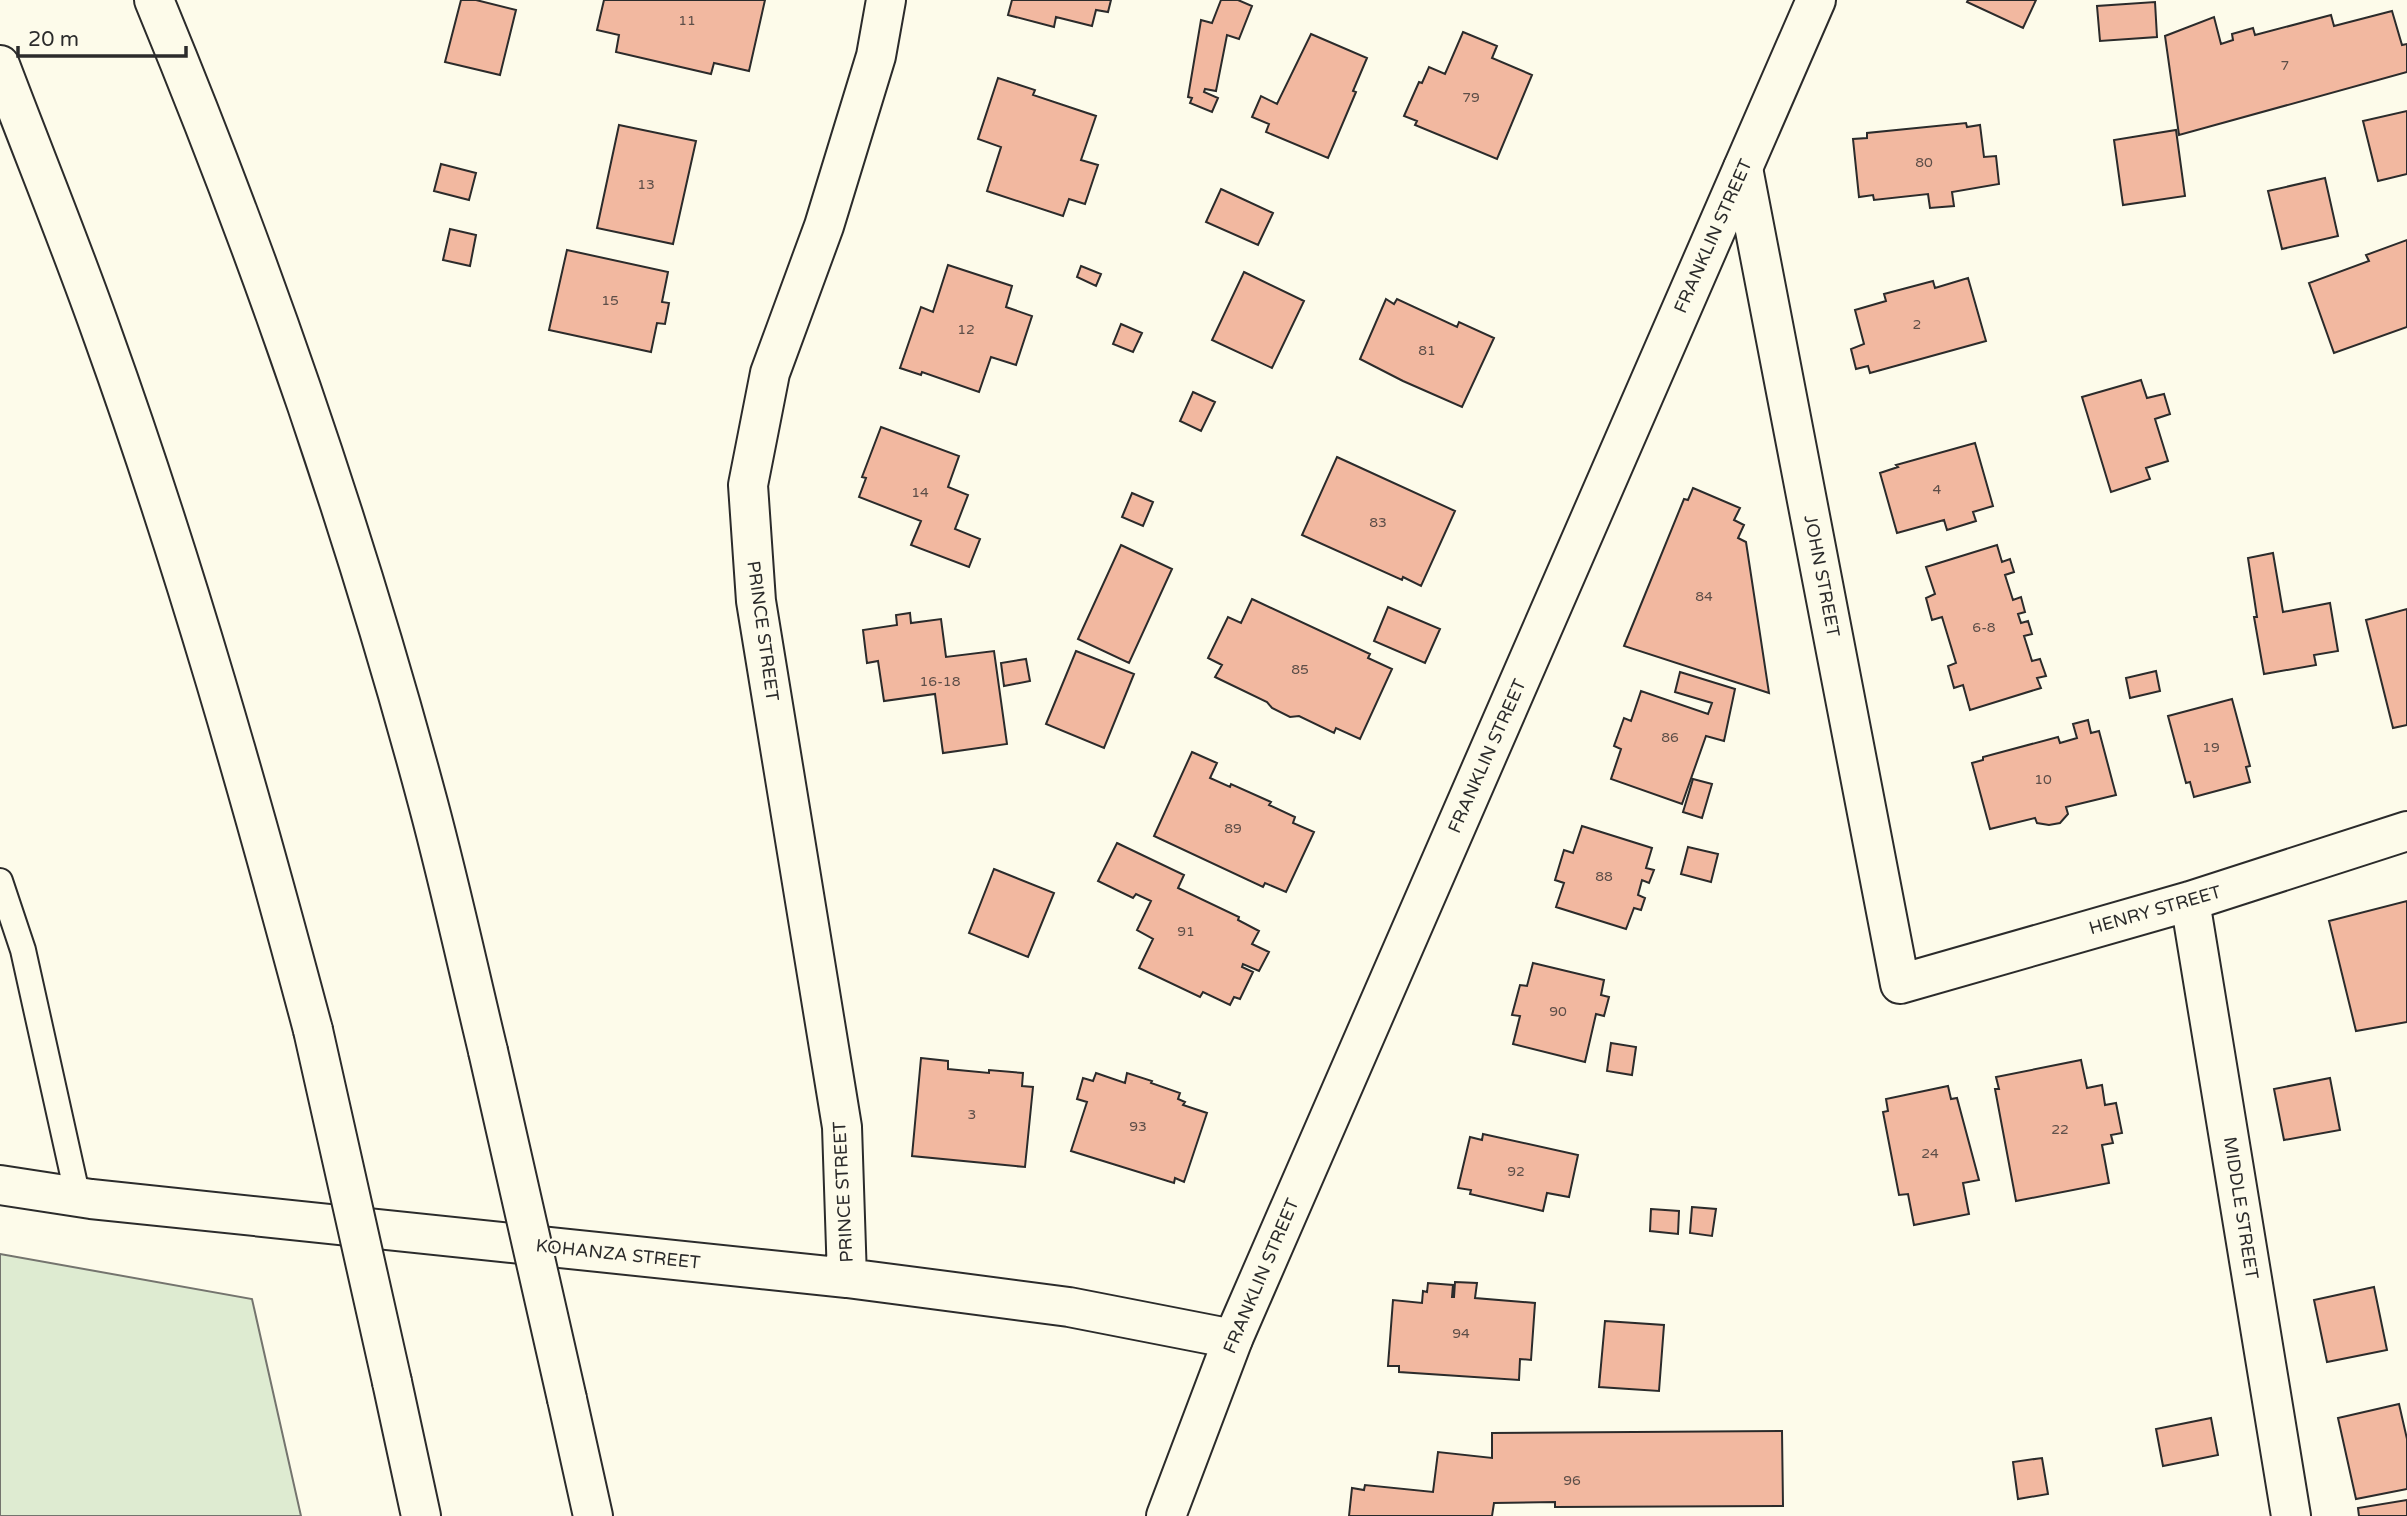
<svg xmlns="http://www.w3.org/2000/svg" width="2407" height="1516" font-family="'Varela Round',sans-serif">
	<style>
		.green { fill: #deebd1; stroke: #74746e; stroke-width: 2 }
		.building { fill: #f2b8a0; stroke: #2b2b2b; stroke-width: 2 }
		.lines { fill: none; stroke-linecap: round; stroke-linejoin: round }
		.lane-casing { stroke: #2b2b2b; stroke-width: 28 }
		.street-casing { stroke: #2b2b2b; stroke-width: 42 }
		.secondary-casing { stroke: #2b2b2b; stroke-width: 42 }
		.highway-casing { stroke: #2b2b2b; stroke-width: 42 }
		.lane { stroke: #fdfbea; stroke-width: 24 }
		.street { stroke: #fdfbea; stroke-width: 38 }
		.secondary { stroke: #fdfbea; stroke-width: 38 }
		.highway { stroke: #fdfbea; stroke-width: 38 }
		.highway-bridge-casing { stroke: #2b2b2b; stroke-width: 42; stroke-linecap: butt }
		.highway-bridge { stroke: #fdfbea; stroke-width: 38 }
		.labels { text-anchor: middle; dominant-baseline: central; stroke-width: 5; stroke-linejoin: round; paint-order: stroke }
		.number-label { font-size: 14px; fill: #5d4e48 }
		.street-label { font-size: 18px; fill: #2b2b2b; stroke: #fdfbea }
	</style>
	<rect width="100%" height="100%" fill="#fdfbea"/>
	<!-- green -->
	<path class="green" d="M 0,1254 L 252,1299 L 301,1516 L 0,1516 Z"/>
	<!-- building -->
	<path class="building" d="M 461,0 L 476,0 L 516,10 L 500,75 L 445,62 Z
		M 604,0 L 765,0 L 749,71 L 714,63 L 711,74 L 616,52 L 619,35 L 597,30 Z
		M 1012,0 L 1111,0 L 1108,12 L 1096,10 L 1092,26 L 1056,17 L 1054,27 L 1008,15 Z
		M 1221,0 L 1238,0 L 1252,6 L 1239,39 L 1227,35 L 1216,91 L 1205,89 L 1204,92 L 1218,98 L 1212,112 L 1190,103 L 1192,98 L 1188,97 L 1201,20 L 1212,23 Z
		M 1968,0 L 2036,0 L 2023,28 L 1967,2 Z
		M 2155,2 L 2157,37 L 2100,41 L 2097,6 Z
		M 2392,11 L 2402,45 L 2407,44 L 2407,72 L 2179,135 L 2165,36 L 2214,17 L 2221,44 L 2233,40 L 2232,34 L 2253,28 L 2255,35 L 2331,15 L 2334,26 Z
		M 1463,32 L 1497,46 L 1492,58 L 1532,75 L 1497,159 L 1415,125 L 1417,121 L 1404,116 L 1419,82 L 1422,83 L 1429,67 L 1445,74 Z
		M 1311,34 L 1367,58 L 1353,91 L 1356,92 L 1328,158 L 1266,132 L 1269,124 L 1252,117 L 1261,96 L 1277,104 Z
		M 998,78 L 1035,90 L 1033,95 L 1096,116 L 1081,160 L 1098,165 L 1085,204 L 1069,199 L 1063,216 L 987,191 L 1001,147 L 978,139 Z
		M 2407,111 L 2407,174 L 2378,181 L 2363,121 Z
		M 1966,123 L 1967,127 L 1980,125 L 1984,157 L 1996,156 L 1999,184 L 1952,192 L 1954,206 L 1930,208 L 1928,194 L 1874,200 L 1873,195 L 1859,197 L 1853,139 L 1867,138 L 1867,133 Z
		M 619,125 L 696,141 L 673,244 L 597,228 Z
		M 2176,130 L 2185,196 L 2123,205 L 2114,140 Z
		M 441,164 L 476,173 L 469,200 L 434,191 Z
		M 2325,178 L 2338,236 L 2282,249 L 2268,191 Z
		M 1221,189 L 1273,213 L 1258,245 L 1206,222 Z
		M 450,229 L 476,235 L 470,266 L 443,260 Z
		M 2407,240 L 2407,327 L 2334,353 L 2309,283 L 2369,261 L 2366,255 Z
		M 567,250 L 668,272 L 662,302 L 669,303 L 665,324 L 657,323 L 651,352 L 549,330 Z
		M 948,265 L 1012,286 L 1006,307 L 1032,316 L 1016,365 L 991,357 L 979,392 L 922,372 L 921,375 L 900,368 L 921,307 L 933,312 Z
		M 1081,266 L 1101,274 L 1096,286 L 1077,277 Z
		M 1244,272 L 1304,301 L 1272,368 L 1212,340 Z
		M 1968,278 L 1986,341 L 1870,373 L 1868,366 L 1856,369 L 1851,349 L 1864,344 L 1855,310 L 1886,301 L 1884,294 L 1933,281 L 1935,288 Z
		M 1386,299 L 1394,304 L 1397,299 L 1457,327 L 1459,322 L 1494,338 L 1462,407 L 1403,381 L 1360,359 Z
		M 1121,324 L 1142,333 L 1133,352 L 1113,344 Z
		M 2141,380 L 2147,398 L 2164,394 L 2170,414 L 2155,419 L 2168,461 L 2146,468 L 2150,479 L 2111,492 L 2082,397 Z
		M 1193,392 L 1215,402 L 1201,431 L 1180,421 Z
		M 881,427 L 959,456 L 948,487 L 968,495 L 955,529 L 980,539 L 969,567 L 911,545 L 921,521 L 859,497 L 866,478 L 862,477 Z
		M 1975,443 L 1993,506 L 1973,512 L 1976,521 L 1947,530 L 1944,520 L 1897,533 L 1880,473 L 1898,467 L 1896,465 Z
		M 1337,457 L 1455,511 L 1421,586 L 1403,577 L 1402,580 L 1302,535 Z
		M 1693,488 L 1740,508 L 1734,520 L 1744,525 L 1738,538 L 1746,542 L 1769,693 L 1624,646 L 1684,499 L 1688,500 Z
		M 1132,493 L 1153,502 L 1143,526 L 1122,517 Z
		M 1121,545 L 1172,569 L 1129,663 L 1078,639 Z
		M 1997,545 L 2002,562 L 2010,559 L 2014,572 L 2005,575 L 2013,600 L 2021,597 L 2025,612 L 2018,614 L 2021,623 L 2028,621 L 2032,634 L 2024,636 L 2032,661 L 2040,659 L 2046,676 L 2037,678 L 2041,688 L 1970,710 L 1963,685 L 1954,688 L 1948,666 L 1956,663 L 1942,617 L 1932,620 L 1926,598 L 1935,594 L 1926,567 Z
		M 2273,553 L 2283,612 L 2330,603 L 2338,651 L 2314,655 L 2316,665 L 2264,674 L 2254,617 L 2257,617 L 2248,558 Z
		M 1252,599 L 1370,654 L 1368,658 L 1392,669 L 1360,739 L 1336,728 L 1334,733 L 1299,716 L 1290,717 L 1272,708 L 1267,702 L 1215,677 L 1222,665 L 1208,658 L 1228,617 L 1241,623 Z
		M 1388,607 L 1440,629 L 1425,663 L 1374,641 Z
		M 2407,609 L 2407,725 L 2393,728 L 2366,620 Z
		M 910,613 L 911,623 L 941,619 L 946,657 L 994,651 L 1007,744 L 943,753 L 935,694 L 884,701 L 878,661 L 867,663 L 863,630 L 897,625 L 896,615 Z
		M 1076,651 L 1134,674 L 1104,748 L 1046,724 Z
		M 1026,659 L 1030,681 L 1004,686 L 1001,663 Z
		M 2156,671 L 2160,691 L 2130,698 L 2126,678 Z
		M 1680,672 L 1735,689 L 1724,741 L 1706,736 L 1682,804 L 1611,779 L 1621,749 L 1614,746 L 1624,718 L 1631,721 L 1641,691 L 1708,714 L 1712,703 L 1675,692 Z
		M 2232,699 L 2250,766 L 2246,767 L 2250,782 L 2194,797 L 2190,782 L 2186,783 L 2168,716 Z
		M 2088,720 L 2091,733 L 2099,731 L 2116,795 L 2066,807 L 2068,814 L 2060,823 L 2049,825 L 2037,823 L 2035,818 L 1990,829 L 1972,763 L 1983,760 L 1983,757 L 2058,737 L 2060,743 L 2077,738 L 2073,724 Z
		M 1192,752 L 1217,763 L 1210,778 L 1230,787 L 1231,784 L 1271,802 L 1269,805 L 1295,817 L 1293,823 L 1314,832 L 1286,892 L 1265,883 L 1263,887 L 1154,836 Z
		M 1693,779 L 1712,784 L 1702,818 L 1683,812 Z
		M 1582,826 L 1652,848 L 1646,868 L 1654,870 L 1649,883 L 1642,880 L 1638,895 L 1645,898 L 1641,910 L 1634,908 L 1626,929 L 1556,907 L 1564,883 L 1555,880 L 1564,850 L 1573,853 Z
		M 1117,843 L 1184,875 L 1178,888 L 1239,917 L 1238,920 L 1259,931 L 1252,944 L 1269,952 L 1259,971 L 1243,964 L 1242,967 L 1253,972 L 1240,999 L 1234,997 L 1230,1005 L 1203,992 L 1200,997 L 1139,968 L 1153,939 L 1137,930 L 1151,901 L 1136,894 L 1133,898 L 1098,881 Z
		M 1688,847 L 1718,854 L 1711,882 L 1681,874 Z
		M 994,869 L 1054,893 L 1028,957 L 969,933 Z
		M 2407,901 L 2407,1022 L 2356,1031 L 2329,921 Z
		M 1533,963 L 1604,980 L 1601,995 L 1609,997 L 1604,1016 L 1596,1014 L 1585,1062 L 1513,1044 L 1520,1016 L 1512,1015 L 1520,985 L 1527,986 Z
		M 1611,1043 L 1636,1047 L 1632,1075 L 1607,1071 Z
		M 921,1058 L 948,1061 L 948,1069 L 989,1073 L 989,1070 L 1023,1073 L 1022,1086 L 1033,1087 L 1025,1167 L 912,1156 Z
		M 2081,1060 L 2087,1088 L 2102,1085 L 2105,1105 L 2116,1103 L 2122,1133 L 2111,1135 L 2113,1143 L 2102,1145 L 2109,1183 L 2016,1201 L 1995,1089 L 1999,1089 L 1996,1077 Z
		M 1096,1073 L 1125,1083 L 1127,1073 L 1152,1081 L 1151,1083 L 1180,1093 L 1178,1099 L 1185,1102 L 1183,1105 L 1207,1113 L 1184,1182 L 1175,1178 L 1174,1183 L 1071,1151 L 1087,1102 L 1077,1099 L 1083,1078 L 1093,1081 Z
		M 2330,1078 L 2340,1130 L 2284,1140 L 2274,1089 Z
		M 1948,1086 L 1951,1099 L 1957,1098 L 1979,1180 L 1963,1183 L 1969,1214 L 1914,1225 L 1908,1194 L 1899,1195 L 1883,1112 L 1888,1111 L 1886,1099 Z
		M 1483,1134 L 1578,1155 L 1569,1197 L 1547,1193 L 1543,1211 L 1470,1194 L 1471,1190 L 1458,1188 L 1470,1137 L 1482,1140 Z
		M 1692,1207 L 1716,1209 L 1712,1236 L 1690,1233 Z
		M 1651,1209 L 1679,1211 L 1678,1234 L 1650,1231 Z
		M 1455,1282 L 1477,1283 L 1475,1298 L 1535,1303 L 1531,1360 L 1520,1359 L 1519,1380 L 1399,1372 L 1399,1366 L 1388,1366 L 1393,1300 L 1422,1303 L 1423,1291 L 1427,1292 L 1428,1283 L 1453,1285 L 1452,1297 L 1454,1297 Z
		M 2374,1287 L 2387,1350 L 2327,1362 L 2314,1300 Z
		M 1605,1321 L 1664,1325 L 1659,1391 L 1599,1387 Z
		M 2399,1404 L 2407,1439 L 2407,1489 L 2356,1499 L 2338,1418 Z
		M 2211,1418 L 2218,1455 L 2163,1466 L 2156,1429 Z
		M 1782,1431 L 1783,1506 L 1555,1507 L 1555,1502 L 1494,1503 L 1492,1516 L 1349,1516 L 1352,1488 L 1364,1490 L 1365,1485 L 1433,1492 L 1438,1452 L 1492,1458 L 1492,1433 Z
		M 2042,1458 L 2048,1494 L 2018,1499 L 2013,1462 Z
		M 2407,1500 L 2407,1516 L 2359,1516 L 2358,1508 Z"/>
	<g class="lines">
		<!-- lane casing -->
		<g class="lane-casing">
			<path id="lane" d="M 0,881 L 23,950 L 78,1198"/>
		</g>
		<!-- street casing -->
		<g class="street-casing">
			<path id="street" d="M 1743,168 L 1900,984 L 2190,901 L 2407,831
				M 2190,901 L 2291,1516
				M 0,1185 L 91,1199 L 847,1278 L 1069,1307 L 1233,1339
				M 847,1278 L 842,1127 L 756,601 L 748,485 L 770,373 L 824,226 L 876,56 L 886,0"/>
		</g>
		<!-- secondary casing -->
		<g class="secondary-casing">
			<path id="secondary" d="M 1166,1516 L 1233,1339 L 1816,0"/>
		</g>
		<!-- highway casing -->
		<g class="highway-casing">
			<path id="highway" d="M 154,0 C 262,261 355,530 428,803 C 450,885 468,968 488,1051
				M 0,65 C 34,155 71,245 103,336 C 185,564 251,797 313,1030
				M 392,1382 L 421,1516
				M 567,1399 L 593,1516"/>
		</g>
		<!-- lane -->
		<use href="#lane" class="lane"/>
		<!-- street -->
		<use href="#street" class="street"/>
		<!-- secondary -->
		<use href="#secondary" class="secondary"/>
		<!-- highway -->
		<use href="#highway" class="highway"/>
		<!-- highway-bridge casing -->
		<g class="highway-bridge-casing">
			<path id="highway-bridge" d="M 313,1030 L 392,1382
				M 488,1051 L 567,1399"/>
		</g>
		<!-- highway-bridge -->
		<use href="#highway-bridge" class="highway-bridge"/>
	</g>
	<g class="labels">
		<!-- number labels -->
		<g class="number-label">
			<text x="687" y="20">11</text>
			<text x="2285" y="65">7</text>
			<text x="1471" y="97">79</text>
			<text x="1924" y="162">80</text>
			<text x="646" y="184">13</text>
			<text x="610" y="300">15</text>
			<text x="1917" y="324">2</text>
			<text x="966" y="329">12</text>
			<text x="1427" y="350">81</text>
			<text x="1937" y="489">4</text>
			<text x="920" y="492">14</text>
			<text x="1378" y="522">83</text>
			<text x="1704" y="596">84</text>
			<text x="1984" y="627">6-8</text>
			<text x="1300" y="669">85</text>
			<text x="940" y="681">16-18</text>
			<text x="1670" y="737">86</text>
			<text x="2211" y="747">19</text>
			<text x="2043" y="779">10</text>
			<text x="1233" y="828">89</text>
			<text x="1604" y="876">88</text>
			<text x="1186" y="931">91</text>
			<text x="1558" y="1011">90</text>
			<text x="972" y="1114">3</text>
			<text x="1138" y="1126">93</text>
			<text x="2060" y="1129">22</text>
			<text x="1930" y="1153">24</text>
			<text x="1516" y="1171">92</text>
			<text x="1461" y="1333">94</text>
			<text x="1572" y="1480">96</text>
		</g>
		<!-- street labels -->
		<g class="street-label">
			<text transform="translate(1713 236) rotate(-66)">FRANKLIN STREET</text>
			<text transform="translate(1822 576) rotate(79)">JOHN STREET</text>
			<text transform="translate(763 631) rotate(82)">PRINCE STREET</text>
			<text transform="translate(1487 756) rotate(-66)">FRANKLIN STREET</text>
			<text transform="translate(2155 910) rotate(-16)">HENRY STREET</text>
			<text transform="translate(843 1192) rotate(-93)">PRINCE STREET</text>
			<text transform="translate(2241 1208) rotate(81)">MIDDLE STREET</text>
			<text transform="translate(618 1254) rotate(6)">KOHANZA STREET</text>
			<text transform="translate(1261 1276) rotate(-67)">FRANKLIN STREET</text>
		</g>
	</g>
	<!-- scale -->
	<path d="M18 46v10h168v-10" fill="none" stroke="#2b2b2b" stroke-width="3.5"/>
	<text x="28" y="46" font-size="21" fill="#2b2b2b" stroke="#fdfbea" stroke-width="5" paint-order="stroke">20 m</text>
</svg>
